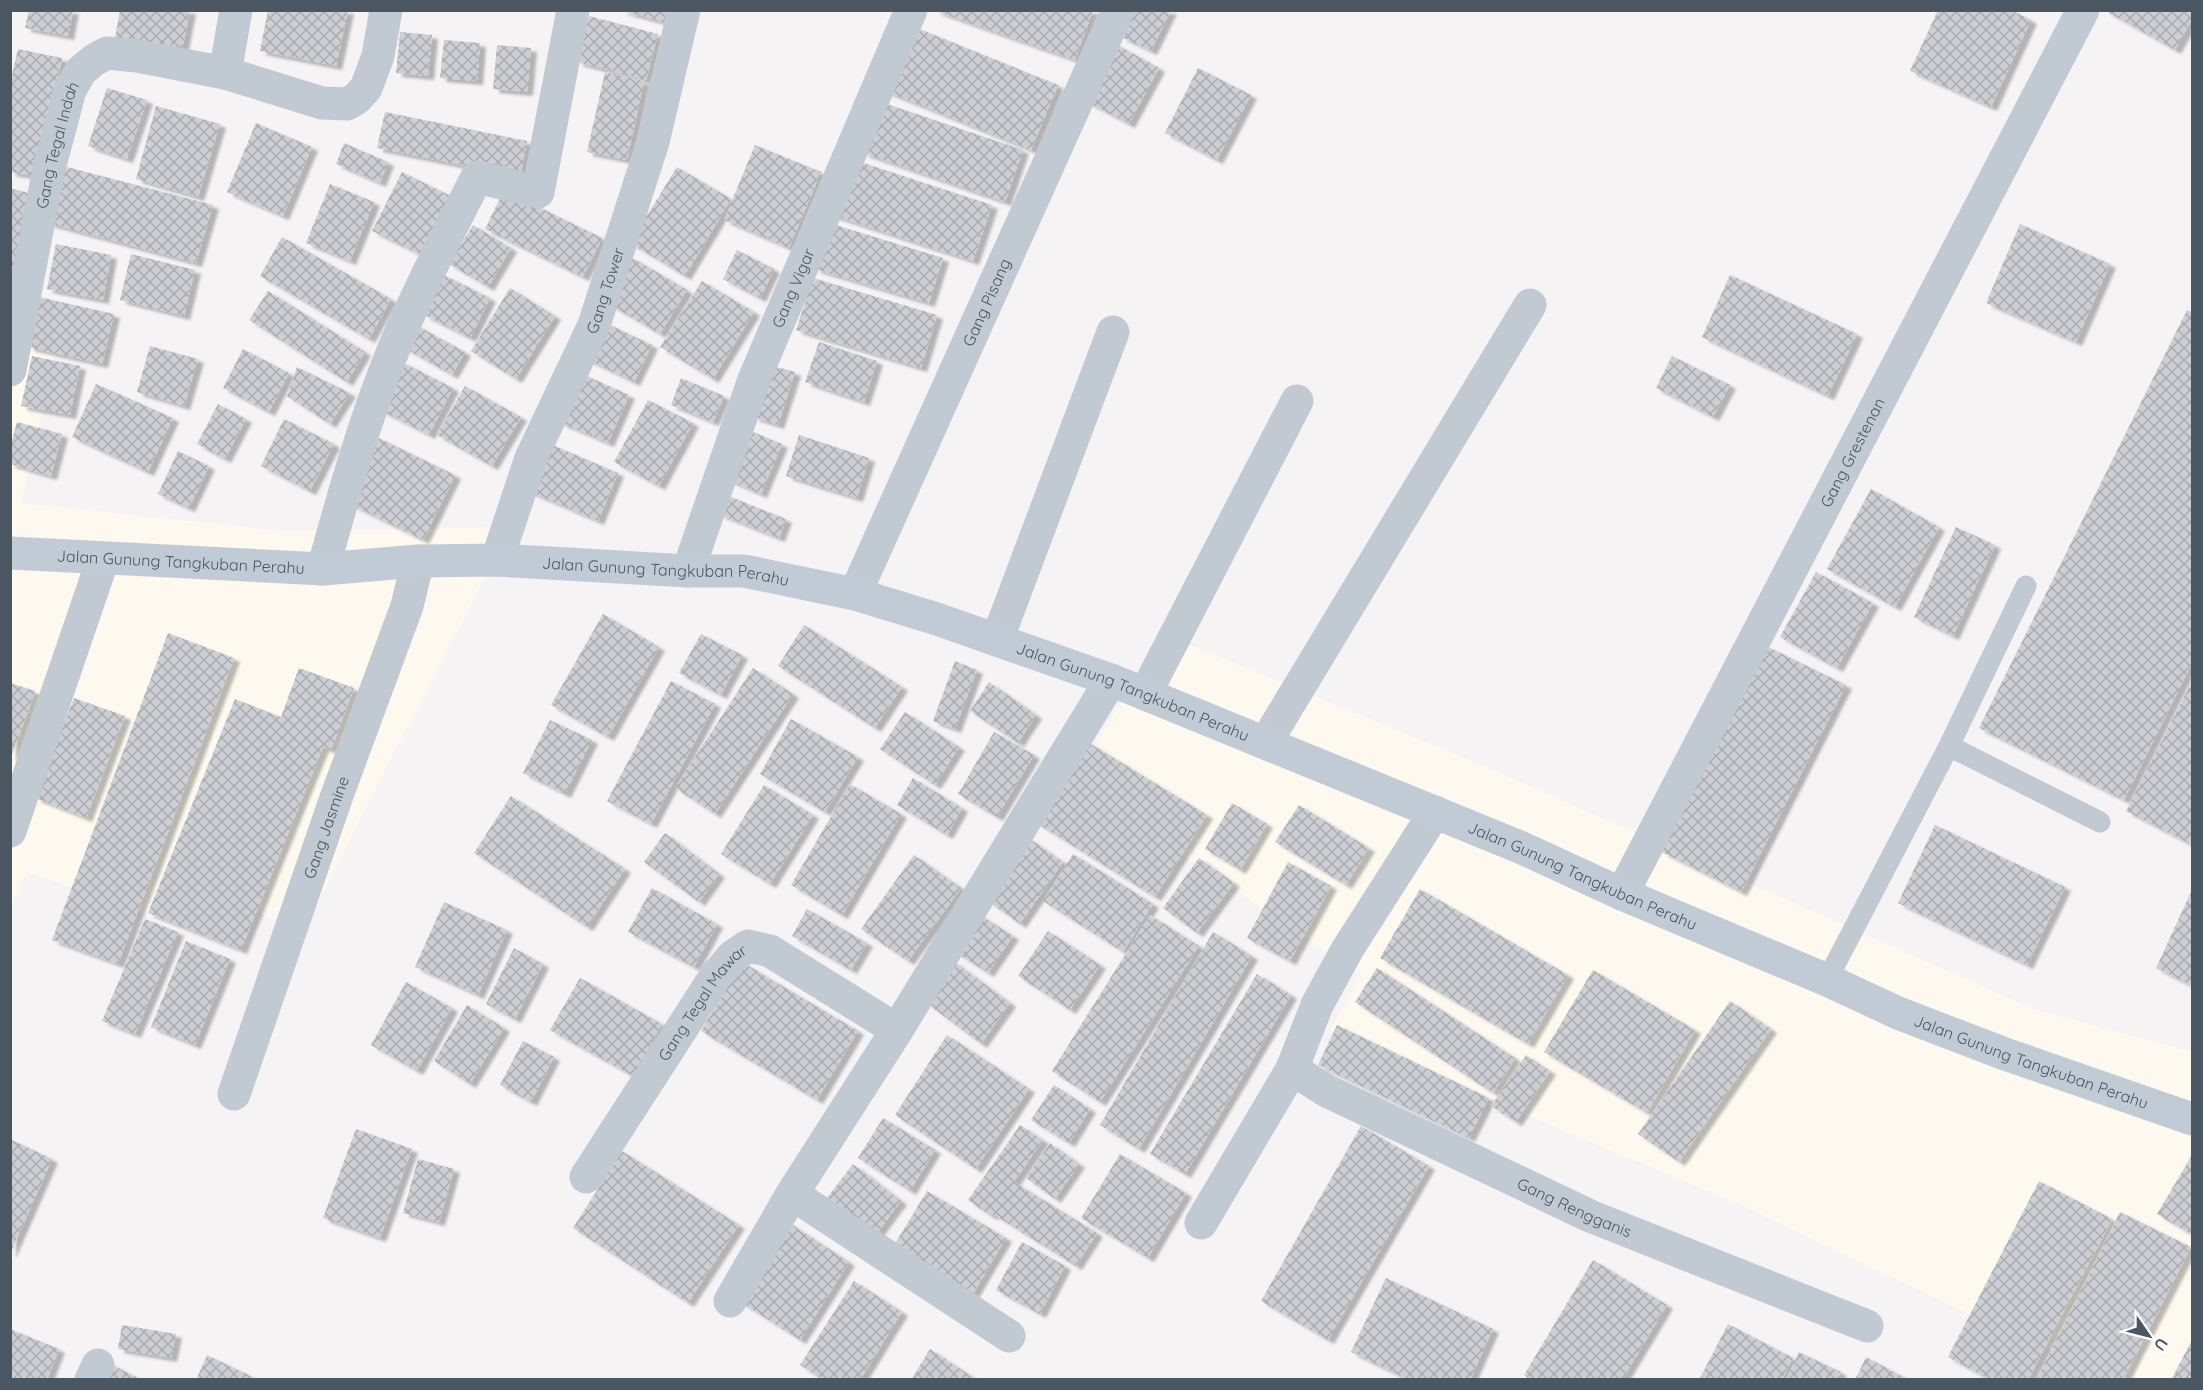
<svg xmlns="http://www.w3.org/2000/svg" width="2203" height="1390" font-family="Quicksand,sans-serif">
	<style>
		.commercial { fill: #fdf9ef }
		.building { fill: url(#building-cross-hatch); filter: url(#shadow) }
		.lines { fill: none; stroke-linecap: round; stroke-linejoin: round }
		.lane { stroke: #c1cad2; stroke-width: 21 }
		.street { stroke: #c1cad2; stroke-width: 33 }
		.secondary { stroke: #c1cbd6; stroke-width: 33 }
		.labels { text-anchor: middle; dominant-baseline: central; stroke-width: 6; stroke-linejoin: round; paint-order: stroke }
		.street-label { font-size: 16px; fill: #4a5661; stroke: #fff }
	</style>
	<defs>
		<pattern id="building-cross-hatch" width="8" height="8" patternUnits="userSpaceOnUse" patternTransform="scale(1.5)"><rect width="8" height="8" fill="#cdcfd5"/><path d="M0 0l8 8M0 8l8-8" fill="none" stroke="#a8abb0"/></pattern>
		<filter id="shadow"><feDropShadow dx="6" dy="4" stdDeviation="1.5" flood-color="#0004"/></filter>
	</defs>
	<rect width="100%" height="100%" fill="#f5f3f3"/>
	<!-- commercial -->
	<path class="commercial" d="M 11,305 L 63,318 L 21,503 L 283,531 L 511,527 L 303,931 L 206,891 L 188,928 L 27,872 L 11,907 Z
		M 1164,634 L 1482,765 L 2034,1009 L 2192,1052 L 2192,1379 L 2120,1379 L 1987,1323 L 1743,1206 L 1329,1032 L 1361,976 L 1207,871 L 1070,784 Z"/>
	<!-- building -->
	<path class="building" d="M 29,10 L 73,10 L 68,36 L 25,28 Z
		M 120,10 L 190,10 L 181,56 L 114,43 Z
		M 268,10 L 348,10 L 336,66 L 260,51 Z
		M 619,10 L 671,10 L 667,23 Z
		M 933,10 L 1093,10 L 1075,60 Z
		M 1133,10 L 1171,10 L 1151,51 L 1121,37 Z
		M 1938,10 L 2011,10 L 2031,20 L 1991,107 L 1910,71 Z
		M 2104,10 L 2192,10 L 2192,19 L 2175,50 Z
		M 589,16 L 658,34 L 646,80 L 577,62 Z
		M 907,24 L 1058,85 L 1031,150 L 880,89 Z
		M 400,32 L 432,35 L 428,76 L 396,73 Z
		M 444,40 L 480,43 L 477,81 L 440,78 Z
		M 1114,43 L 1159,68 L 1129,124 L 1083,100 Z
		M 497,45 L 531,48 L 527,92 L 493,89 Z
		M 18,49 L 62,58 L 38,177 L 10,172 L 10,84 Z
		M 1198,68 L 1251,95 L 1217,160 L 1165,133 Z
		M 605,72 L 644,81 L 627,160 L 587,152 Z
		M 107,88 L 147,100 L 127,159 L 88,146 Z
		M 881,102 L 1023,150 L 1005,202 L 863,153 Z
		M 156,106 L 220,124 L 198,197 L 136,179 Z
		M 385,112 L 527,141 L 520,177 L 377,148 Z
		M 256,123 L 312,147 L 283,216 L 227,192 Z
		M 344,143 L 388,162 L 380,183 L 336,164 Z
		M 755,145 L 821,172 L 789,248 L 724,220 Z
		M 851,159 L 992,205 L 973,261 L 832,215 Z
		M 63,166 L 213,205 L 196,263 L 48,223 Z
		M 677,167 L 731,199 L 685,276 L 630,243 Z
		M 402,172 L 457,199 L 428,258 L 372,231 Z
		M 330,184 L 374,202 L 350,261 L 306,243 Z
		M 10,188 L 32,194 L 13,273 L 10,273 Z
		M 504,190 L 602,238 L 583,277 L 485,229 Z
		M 829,223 L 943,258 L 929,303 L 815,269 Z
		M 2020,224 L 2110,264 L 2076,342 L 1986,303 Z
		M 473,225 L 511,248 L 488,287 L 449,264 Z
		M 282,237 L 391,299 L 369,339 L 260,276 Z
		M 56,244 L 111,255 L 103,300 L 47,289 Z
		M 737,250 L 774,269 L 760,298 L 723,279 Z
		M 131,254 L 195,270 L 184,316 L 120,300 Z
		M 633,258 L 687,290 L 660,334 L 607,303 Z
		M 444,275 L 490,298 L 470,338 L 424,315 Z
		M 1730,275 L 1857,334 L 1828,396 L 1702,337 Z
		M 813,278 L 937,315 L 921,368 L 796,330 Z
		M 702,281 L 754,312 L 713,379 L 660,347 Z
		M 510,288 L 555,316 L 516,379 L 471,351 Z
		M 268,291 L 365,352 L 347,382 L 249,320 Z
		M 39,297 L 114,314 L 102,364 L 28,347 Z
		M 2187,310 L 2192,312 L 2192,663 L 2124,800 L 1979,728 Z
		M 602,321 L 652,345 L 634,382 L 584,358 Z
		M 416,325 L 465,352 L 452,375 L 403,347 Z
		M 819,342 L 877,361 L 864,402 L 805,382 Z
		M 150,346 L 198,359 L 184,406 L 137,392 Z
		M 243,349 L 289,373 L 269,412 L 223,388 Z
		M 32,356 L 80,366 L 70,415 L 21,406 Z
		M 1672,356 L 1730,385 L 1713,417 L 1656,388 Z
		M 402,362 L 453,388 L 429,435 L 378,409 Z
		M 770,365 L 795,372 L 778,425 L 753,417 Z
		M 297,367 L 350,393 L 330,424 L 287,396 Z
		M 580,373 L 629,395 L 608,443 L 559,422 Z
		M 681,378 L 724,396 L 713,422 L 671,405 Z
		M 96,384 L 173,418 L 148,472 L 72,437 Z
		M 465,386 L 521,417 L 492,466 L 437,435 Z
		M 648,400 L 693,423 L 659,486 L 614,462 Z
		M 218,404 L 246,419 L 225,459 L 197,444 Z
		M 284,419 L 334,444 L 310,491 L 261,466 Z
		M 17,422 L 62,434 L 51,476 L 10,464 L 10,447 Z
		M 748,430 L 782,444 L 761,494 L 726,479 Z
		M 799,435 L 869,458 L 857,498 L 786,476 Z
		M 379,438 L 455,475 L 423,540 L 348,503 Z
		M 548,443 L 618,473 L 598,521 L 528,491 Z
		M 178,451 L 209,466 L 189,508 L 158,494 Z
		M 1871,489 L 1939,527 L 1895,607 L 1827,569 Z
		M 726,495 L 786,519 L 779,538 L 719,514 Z
		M 1956,527 L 1995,545 L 1953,636 L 1914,617 Z
		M 1816,572 L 1873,603 L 1837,668 L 1780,637 Z
		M 603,614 L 659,647 L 608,737 L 551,705 Z
		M 804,625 L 902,687 L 875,728 L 778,666 Z
		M 168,633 L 234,658 L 118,964 L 52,940 Z
		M 701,634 L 742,655 L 721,695 L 679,673 Z
		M 1766,646 L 1846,685 L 1741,892 L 1662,852 Z
		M 955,661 L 977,670 L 955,729 L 933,721 Z
		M 299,668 L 354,688 L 331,750 L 323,747 L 241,950 L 148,913 L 235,699 L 281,717 Z
		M 753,668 L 793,694 L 715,814 L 675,788 Z
		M 671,681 L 715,704 L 651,824 L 607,801 Z
		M 2192,681 L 2192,845 L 2126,811 Z
		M 989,682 L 1036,715 L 1018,743 L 970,711 Z
		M 10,683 L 35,691 L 11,758 L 10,758 Z
		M 74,698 L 125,716 L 86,818 L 35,798 Z
		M 905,712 L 959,747 L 935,785 L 880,749 Z
		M 791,719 L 858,757 L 825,812 L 760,774 Z
		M 550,720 L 592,740 L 565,794 L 523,773 Z
		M 994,732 L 1034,755 L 997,817 L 958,794 Z
		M 1086,741 L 1207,815 L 1155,897 L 1035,822 Z
		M 913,778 L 962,808 L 947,835 L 897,805 Z
		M 850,784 L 901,814 L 842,915 L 791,885 Z
		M 764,785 L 813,815 L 770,884 L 721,854 Z
		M 511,796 L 625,869 L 587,927 L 474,853 Z
		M 1232,803 L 1267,824 L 1240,870 L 1205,849 Z
		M 1299,805 L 1369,848 L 1346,885 L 1275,842 Z
		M 1935,825 L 2065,887 L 2027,965 L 1898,903 Z
		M 665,833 L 719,874 L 699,902 L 644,862 Z
		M 1027,837 L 1063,862 L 1020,924 L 984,898 Z
		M 1073,854 L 1153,904 L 1123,952 L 1043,901 Z
		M 914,855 L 961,888 L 908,961 L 861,929 Z
		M 1199,858 L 1234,883 L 1197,933 L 1163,908 Z
		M 1288,862 L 1331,886 L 1290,961 L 1247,938 Z
		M 652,888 L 717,924 L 694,967 L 628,932 Z
		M 1420,889 L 1568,975 L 1528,1044 L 1380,958 Z
		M 2192,890 L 2192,986 L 2156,968 Z
		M 444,902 L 507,930 L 478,995 L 415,967 Z
		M 807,909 L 867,943 L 851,970 L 792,936 Z
		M 977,913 L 1013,936 L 988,973 L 952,950 Z
		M 1150,915 L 1199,946 L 1100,1102 L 1052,1071 Z
		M 145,919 L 178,932 L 135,1034 L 102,1021 Z
		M 1048,931 L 1100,965 L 1070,1010 L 1018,976 Z
		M 1213,932 L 1252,956 L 1139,1149 L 1100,1125 Z
		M 186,941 L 230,959 L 195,1045 L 151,1027 Z
		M 514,948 L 543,964 L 515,1019 L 486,1004 Z
		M 953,961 L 1010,1003 L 981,1044 L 924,1001 Z
		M 742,962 L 858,1031 L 817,1100 L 701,1031 Z
		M 1377,968 L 1515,1058 L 1493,1093 L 1355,1002 Z
		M 1593,970 L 1695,1030 L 1647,1113 L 1544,1052 Z
		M 1257,974 L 1291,995 L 1185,1174 L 1150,1154 Z
		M 580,978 L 662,1024 L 633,1076 L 550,1030 Z
		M 406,982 L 452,1008 L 417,1071 L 371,1045 Z
		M 1730,1001 L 1771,1029 L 1679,1162 L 1638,1134 Z
		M 467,1005 L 504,1028 L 470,1084 L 434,1061 Z
		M 1337,1025 L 1489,1098 L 1469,1138 L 1318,1065 Z
		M 947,1035 L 1029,1089 L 976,1169 L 895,1115 Z
		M 523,1041 L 554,1057 L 531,1102 L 500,1085 Z
		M 1526,1055 L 1550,1071 L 1516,1122 L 1491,1106 Z
		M 1054,1085 L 1090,1109 L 1069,1143 L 1031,1120 Z
		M 883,1118 L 935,1150 L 910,1191 L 858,1158 Z
		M 1020,1125 L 1043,1140 L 1014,1182 L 1097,1233 L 1076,1266 L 993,1214 L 991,1216 L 968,1200 Z
		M 1361,1126 L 1429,1166 L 1328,1340 L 1261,1301 Z
		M 356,1129 L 412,1149 L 380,1238 L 323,1218 Z
		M 10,1139 L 52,1159 L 10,1254 Z
		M 1050,1143 L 1079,1164 L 1055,1199 L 1026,1178 Z
		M 622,1151 L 739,1225 L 688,1303 L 573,1228 Z
		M 1120,1154 L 1186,1193 L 1148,1258 L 1081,1218 Z
		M 2192,1155 L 2192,1235 L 2157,1214 Z
		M 418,1159 L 454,1169 L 439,1222 L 403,1213 Z
		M 853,1164 L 901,1201 L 872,1240 L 823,1203 Z
		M 2039,1181 L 2112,1219 L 2028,1380 L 1991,1380 L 1948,1357 Z
		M 927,1191 L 1006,1238 L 973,1294 L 893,1247 Z
		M 2120,1212 L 2191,1247 L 2123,1380 L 2036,1380 Z
		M 786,1221 L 849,1262 L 800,1340 L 737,1300 Z
		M 1022,1242 L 1065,1266 L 1040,1314 L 996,1290 Z
		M 1593,1260 L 1667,1305 L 1622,1380 L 1530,1380 L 1524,1375 Z
		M 1386,1278 L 1493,1329 L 1470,1380 L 1409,1380 L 1351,1352 Z
		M 854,1281 L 902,1312 L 860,1380 L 823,1380 L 800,1365 Z
		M 1728,1324 L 1793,1358 L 1782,1380 L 1699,1380 Z
		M 122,1325 L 176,1334 L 171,1358 L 118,1349 Z
		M 10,1329 L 59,1349 L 47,1380 L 10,1380 Z
		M 2192,1340 L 2192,1380 L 2171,1380 Z
		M 930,1349 L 977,1380 L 911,1380 Z
		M 1799,1352 L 1841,1372 L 1837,1380 L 1786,1380 Z
		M 207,1355 L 251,1376 L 250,1380 L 196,1380 Z
		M 1866,1357 L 1909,1380 L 1855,1380 Z
		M 107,1362 L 142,1380 L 98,1380 Z"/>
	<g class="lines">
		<!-- lane -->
		<path class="lane" d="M 1949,746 L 2100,822
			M 1827,980 L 1949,746 L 2026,586"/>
		<!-- street -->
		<g class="street">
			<path d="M 225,73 L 236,10"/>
			<path id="s1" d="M 10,370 L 49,169 L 70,90 L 81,71 L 94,60 L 107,53 L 137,56 L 225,73 L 322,103 L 347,104 L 357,98 L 366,88 L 378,56 L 386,10"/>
			<path id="s2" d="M 497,560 L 531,458 L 594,325 L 653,142 L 684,10"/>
			<path d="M 323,569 C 341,504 359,439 383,376 C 409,308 444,241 477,177 L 538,192 L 573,10"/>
			<path id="s3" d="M 688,571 L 753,382 L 911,10"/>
			<path id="s4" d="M 855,594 L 1118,10"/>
			<path d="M 997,640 L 1113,332"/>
			<path d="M 1145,694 L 1297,401"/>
			<path d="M 1266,742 L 1530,305"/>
			<path id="s5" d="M 1435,812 L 1347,950 L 1317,1005 L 1292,1069 L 1327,1091 L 1590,1216 L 1867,1326"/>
			<path d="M 10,831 L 103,559"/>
			<path id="s6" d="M 1622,894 L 2083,10"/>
			<path id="s7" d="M 234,1094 L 336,798 L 407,606 L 418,561"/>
			<path id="s8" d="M 586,1177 L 715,977 L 733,956 L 748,946 L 770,951 L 897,1030"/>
			<path d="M 792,1194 L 1009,1336"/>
			<path d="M 1201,1223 L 1292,1069"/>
			<path d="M 730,1301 L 792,1194 L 897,1030 L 1111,680"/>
			<path d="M 91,1380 L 98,1365"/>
		</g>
		<!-- secondary -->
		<path class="secondary" id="s9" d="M 10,553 L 323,569 L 418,561 L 497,560 L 688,571 L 744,571 L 855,594 L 937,619 L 1111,680 L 1522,848 L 1622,894 L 1827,980 L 1898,1013 L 2005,1054 L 2192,1119"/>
	</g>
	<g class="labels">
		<!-- street labels -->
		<g class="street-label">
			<text stroke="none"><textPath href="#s1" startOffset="230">Gang Tegal Indah</textPath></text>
			<text stroke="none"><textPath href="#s3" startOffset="302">Gang Vigar</textPath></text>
			<text stroke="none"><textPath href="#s2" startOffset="291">Gang Tower</textPath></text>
			<text stroke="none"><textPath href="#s4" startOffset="320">Gang Pisang</textPath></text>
			<text stroke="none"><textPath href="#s6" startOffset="498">Gang Grestenan</textPath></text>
			<text stroke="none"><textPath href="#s9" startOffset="171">Jalan Gunung Tangkuban Perahu</textPath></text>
			<text stroke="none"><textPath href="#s9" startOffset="657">Jalan Gunung Tangkuban Perahu</textPath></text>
			<text stroke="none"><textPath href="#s9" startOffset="1143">Jalan Gunung Tangkuban Perahu</textPath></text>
			<text stroke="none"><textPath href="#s7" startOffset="282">Gang Jasmine</textPath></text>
			<text stroke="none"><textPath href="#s9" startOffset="1629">Jalan Gunung Tangkuban Perahu</textPath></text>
			<text stroke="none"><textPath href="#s8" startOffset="210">Gang Tegal Mawar</textPath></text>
			<text stroke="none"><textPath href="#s9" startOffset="2115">Jalan Gunung Tangkuban Perahu</textPath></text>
			<text stroke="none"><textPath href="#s5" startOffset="610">Gang Rengganis</textPath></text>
		</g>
	</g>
	<!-- border -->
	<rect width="2203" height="1390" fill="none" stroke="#4a5661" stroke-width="24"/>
	<!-- north arrow -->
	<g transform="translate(2149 1336) rotate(125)" stroke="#ffffff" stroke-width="4.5" paint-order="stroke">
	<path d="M0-4.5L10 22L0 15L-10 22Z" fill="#4a5661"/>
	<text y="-9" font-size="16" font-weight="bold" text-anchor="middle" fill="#4a5661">U</text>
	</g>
</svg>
